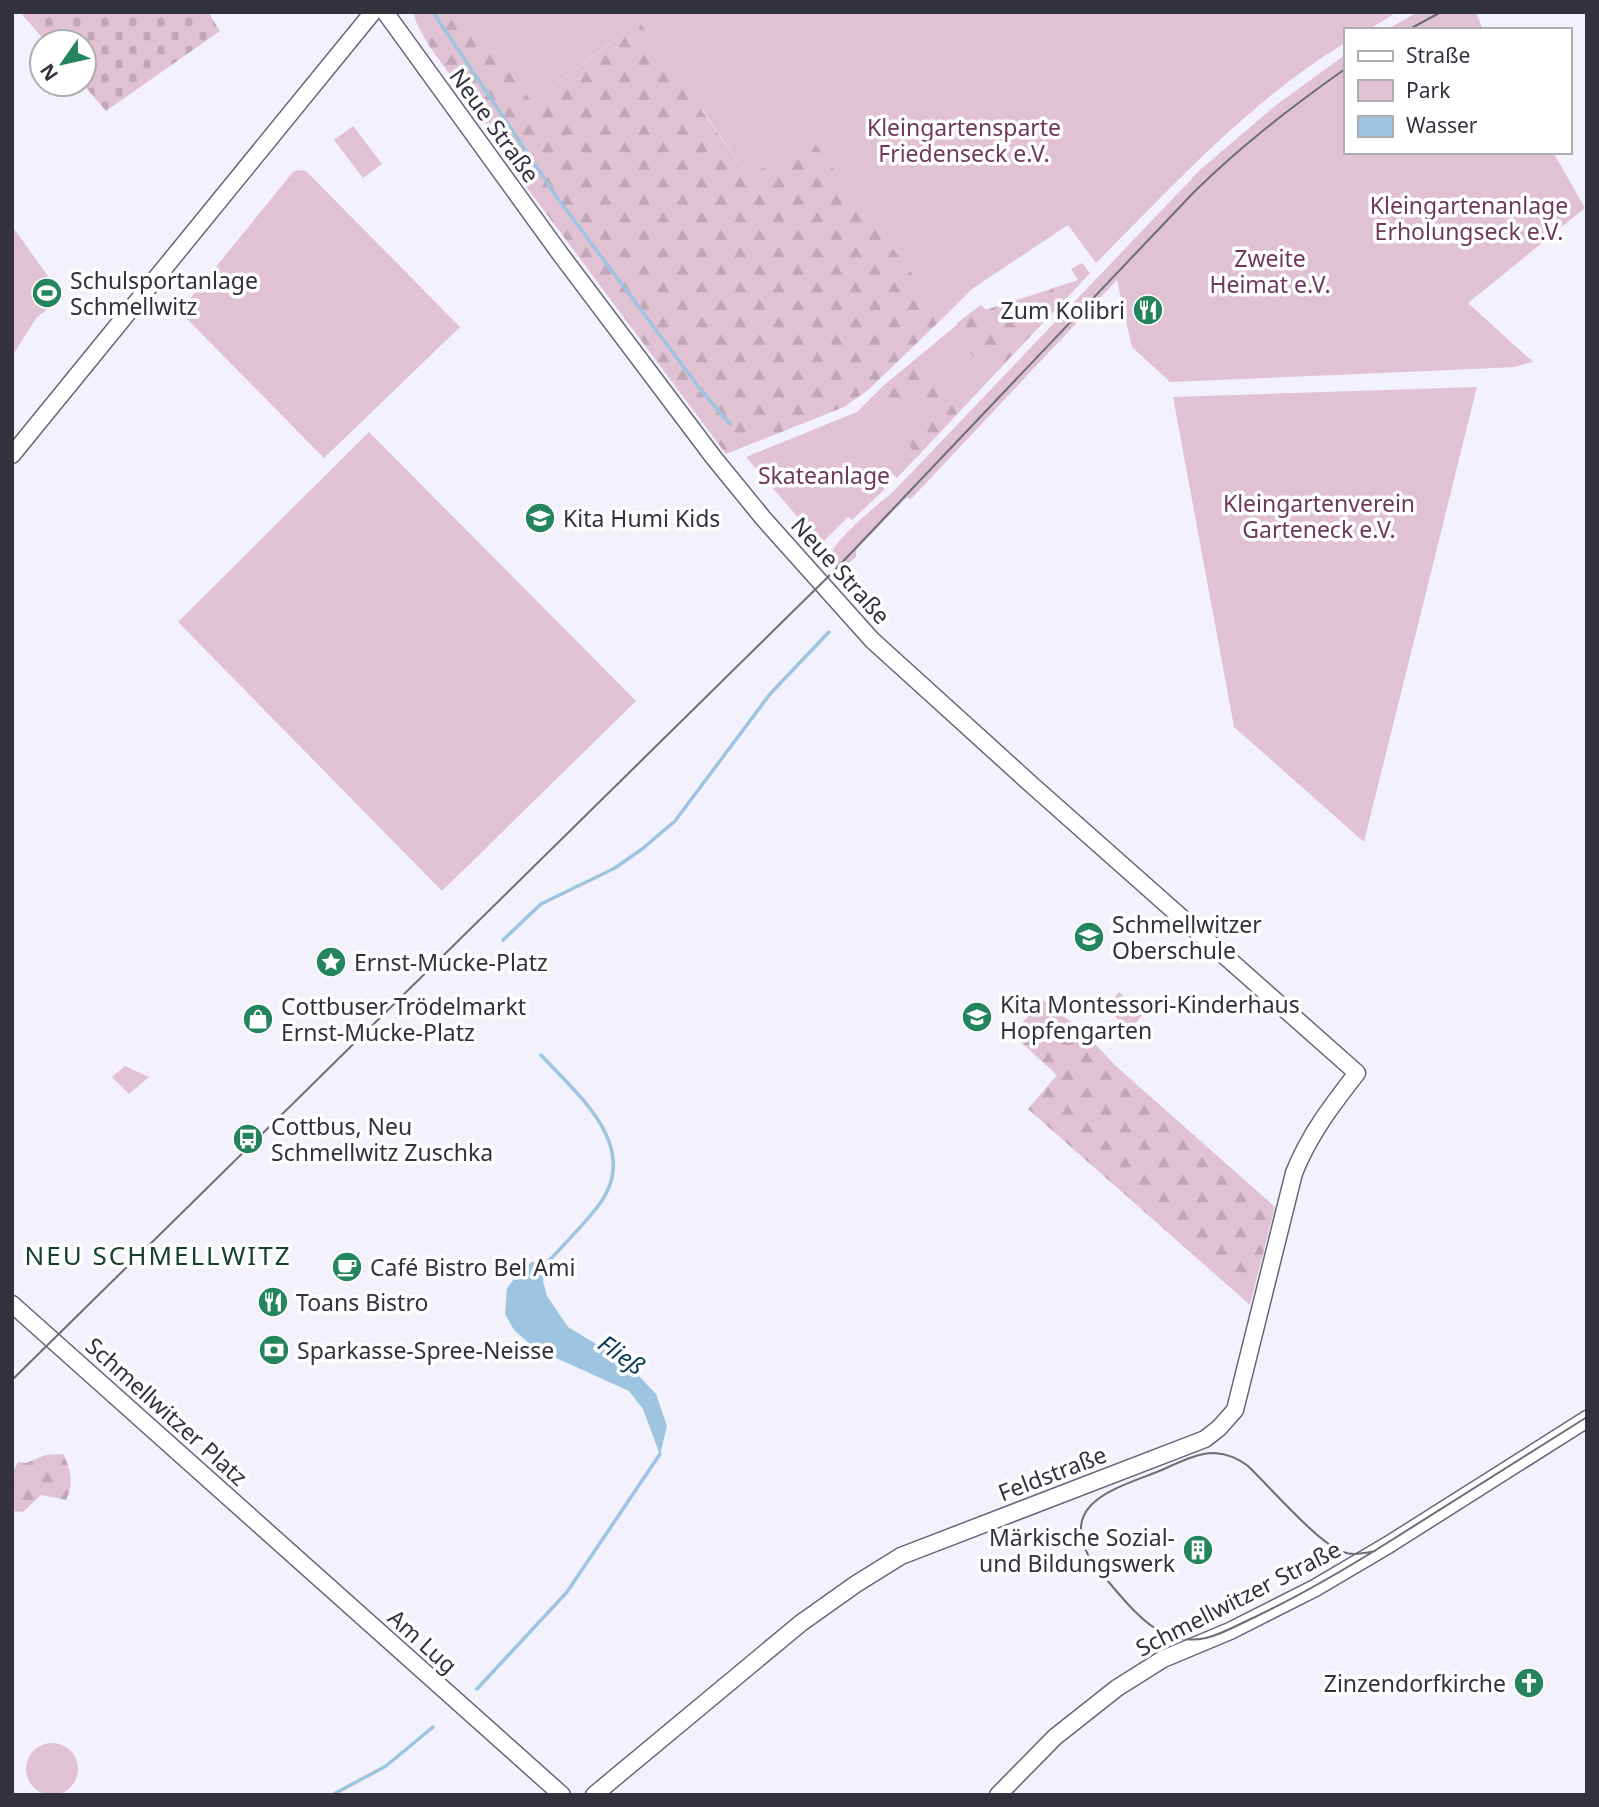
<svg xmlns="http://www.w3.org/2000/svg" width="1599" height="1807" font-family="'Noto Sans',sans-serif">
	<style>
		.green { fill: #e0c2d3 }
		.forest { fill: url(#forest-firs) }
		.cemetery { fill: url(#cemetery-stones) }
		.water { fill: #9dc5e1 }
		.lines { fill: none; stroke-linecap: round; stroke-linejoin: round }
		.stream { stroke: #9dc5e1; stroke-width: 3.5 }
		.minor-casing { stroke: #67647d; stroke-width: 19 }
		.minor { stroke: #fff; stroke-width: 16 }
		.tram { stroke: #6d6c77; stroke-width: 2 }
		.labels { text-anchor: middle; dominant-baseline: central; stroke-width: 7; stroke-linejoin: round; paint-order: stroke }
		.street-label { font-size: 23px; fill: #32313c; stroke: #fff }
		.park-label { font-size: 23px; fill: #6e395b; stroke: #fff }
		.poi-label { font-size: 23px; fill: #32313c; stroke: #fff; text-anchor: start }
		.water-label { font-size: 24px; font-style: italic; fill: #073b57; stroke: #fff }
		.quarter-label { font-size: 26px; letter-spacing: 2px; fill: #15412e; stroke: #fff }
	</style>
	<defs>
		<pattern id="forest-firs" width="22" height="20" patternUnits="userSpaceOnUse" patternTransform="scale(1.75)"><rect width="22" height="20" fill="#e0c2d3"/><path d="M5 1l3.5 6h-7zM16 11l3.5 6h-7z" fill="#c1a7b6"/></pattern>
		<pattern id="cemetery-stones" width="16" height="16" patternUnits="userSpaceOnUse" patternTransform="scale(1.75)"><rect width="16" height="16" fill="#e0c2d3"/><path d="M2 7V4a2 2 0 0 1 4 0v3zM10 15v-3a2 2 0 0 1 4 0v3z" fill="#c1a7b6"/></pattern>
	</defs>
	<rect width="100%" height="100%" fill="#f2f1fc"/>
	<!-- green -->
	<path class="green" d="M 465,12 L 1397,12 L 1368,30 L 1345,30 L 1345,43 C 1249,101 1175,184 1096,263 L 1068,225 L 972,289 L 944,317 L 810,138 L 749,177 L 703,111 L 613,41 L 532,102 Z
		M 1418,12 L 1476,12 L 1483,30 L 1386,30 Z
		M 1345,55 L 1345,152 L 1553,152 L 1585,208 L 1468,303 L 1533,362 L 1514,367 L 1474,369 L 1170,382 L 1132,347 L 1117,280 L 911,499 L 906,498 L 856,550 L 856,557 L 839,571 L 830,561 L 829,557 C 837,537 876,506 893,492 L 1201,169 L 1276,105 Z
		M 353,126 L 382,164 L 363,178 L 334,140 Z
		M 298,170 L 306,171 L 460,327 L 324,458 L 185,317 L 185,305 L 293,172 Z
		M 12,226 L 63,297 L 37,317 L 12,356 Z
		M 1082,263 L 1090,273 L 897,478 L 893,474 L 882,485 L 885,489 L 852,520 L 848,517 L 821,544 L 746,457 L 857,412 L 883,386 L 981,305 L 986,310 L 1078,280 L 1071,269 Z
		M 1477,387 L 1364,842 L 1234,727 L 1173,397 Z
		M 369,432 L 636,701 L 442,891 L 178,622 Z
		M 1119,992 L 1144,1013 L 1130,1030 L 1105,1008 Z
		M 125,1066 L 149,1077 L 129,1094 L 112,1077 Z
		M26 1769a26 26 0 1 1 52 0a26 26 0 1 1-52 0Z"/>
	<!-- forest -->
	<path class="forest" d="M 414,12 L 465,12 L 532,102 L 639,22 L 749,177 L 810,137 L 944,317 L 868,390 L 844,407 L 726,454 L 507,161 C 503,153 500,144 495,136 C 480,110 414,36 414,12 Z
		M 1079,280 L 1079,285 L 998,370 C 972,361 963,350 957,323 L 981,305 L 986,310 L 997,306 L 1008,321 L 1021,316 L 1053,288 Z
		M 915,368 L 949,400 L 959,406 L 956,415 L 917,457 L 913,454 L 907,436 L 932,423 L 934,415 L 924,391 L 891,403 C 884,398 883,394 885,387 Z
		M 1043,1000 L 1081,1030 L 1118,1068 L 1275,1207 L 1250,1305 L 1028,1109 L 1057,1075 L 1012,1034 Z
		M 63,1454 C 71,1468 74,1486 66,1500 L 41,1495 L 23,1512 L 12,1511 L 12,1473 L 18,1462 L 26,1463 L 46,1455 Z"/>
	<!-- cemetery -->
	<path class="cemetery" d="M 20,12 L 208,12 L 220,31 L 106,111 L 83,84 L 84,42 L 46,42 Z"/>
	<!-- water -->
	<path class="water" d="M 549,1261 L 543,1281 L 547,1296 L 568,1327 L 601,1347 L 638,1375 L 656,1394 L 667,1426 L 660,1455 L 643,1409 L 629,1391 L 534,1348 L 514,1330 L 505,1314 L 507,1288 L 518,1274 L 532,1262 Z"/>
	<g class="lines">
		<!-- stream -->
		<path class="stream" d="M 433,12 L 556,196 L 700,389 L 730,424
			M 503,940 L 541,904 L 615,868 L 642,849 L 675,821 L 770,694 L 829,632
			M 541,1055 C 579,1096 643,1148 598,1206 C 583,1226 564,1244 547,1263
			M 477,1689 L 567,1592 L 660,1454
			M 332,1795 L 386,1766 L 433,1727"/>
		<!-- minor casing -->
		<g class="minor-casing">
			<path id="minor" d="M 385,12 L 561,255 L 714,458 L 763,518 L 872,640 L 1033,786 L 1357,1073 C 1332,1105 1309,1135 1294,1173 L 1235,1410 L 1219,1428 L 1205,1439 L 901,1556 L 856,1584 L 801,1623 L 594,1795
				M 12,455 L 373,12
				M 12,1304 L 562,1795
				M 998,1795 L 1055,1737 L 1117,1688 L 1163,1659 L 1230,1631 L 1315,1588 L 1388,1545 L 1587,1419"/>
		</g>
		<!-- minor -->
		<use href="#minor" class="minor"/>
		<!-- tram -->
		<path class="tram" d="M 1408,30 L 1441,12
			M 12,1380 L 833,572 L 1194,192 C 1242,145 1290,108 1345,69
			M 1375,1551 C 1365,1553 1353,1556 1343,1552 C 1319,1544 1269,1486 1248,1466 C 1237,1458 1228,1454 1214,1453 C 1195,1453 1174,1465 1157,1472 C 1113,1489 1054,1505 1094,1565 C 1113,1586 1138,1621 1163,1633 C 1176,1639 1192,1641 1206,1638 C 1223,1634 1239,1624 1255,1617 C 1301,1595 1344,1570 1387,1543 L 1587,1417"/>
	</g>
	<!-- icons -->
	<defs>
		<g id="stadium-disc" transform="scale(1.575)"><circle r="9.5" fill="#23845d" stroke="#fff"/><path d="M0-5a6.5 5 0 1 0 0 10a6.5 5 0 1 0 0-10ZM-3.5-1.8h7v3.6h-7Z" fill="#fff"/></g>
		<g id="restaurant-disc" transform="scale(1.575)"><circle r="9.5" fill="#23845d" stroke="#fff"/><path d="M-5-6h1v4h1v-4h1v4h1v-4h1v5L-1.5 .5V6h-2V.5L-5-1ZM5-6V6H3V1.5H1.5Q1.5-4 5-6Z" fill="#fff"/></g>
		<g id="school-disc" transform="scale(1.575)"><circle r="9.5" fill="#23845d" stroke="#fff"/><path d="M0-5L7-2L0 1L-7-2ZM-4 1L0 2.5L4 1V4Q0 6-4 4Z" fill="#fff"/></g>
		<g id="sight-disc" transform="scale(1.575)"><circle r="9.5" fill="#23845d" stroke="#fff"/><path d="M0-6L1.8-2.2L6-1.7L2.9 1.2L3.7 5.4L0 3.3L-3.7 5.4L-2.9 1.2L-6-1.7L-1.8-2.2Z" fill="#fff"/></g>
		<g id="shop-disc" transform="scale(1.575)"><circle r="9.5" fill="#23845d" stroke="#fff"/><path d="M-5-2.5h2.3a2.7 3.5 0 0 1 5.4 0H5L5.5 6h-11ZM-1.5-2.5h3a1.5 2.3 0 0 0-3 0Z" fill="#fff"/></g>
		<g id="bus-disc" transform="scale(1.575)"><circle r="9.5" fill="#23845d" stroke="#fff"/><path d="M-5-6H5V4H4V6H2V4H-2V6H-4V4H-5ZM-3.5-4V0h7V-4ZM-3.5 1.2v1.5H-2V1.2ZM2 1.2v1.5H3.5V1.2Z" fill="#fff"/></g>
		<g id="cafe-disc" transform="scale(1.575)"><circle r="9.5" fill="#23845d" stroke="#fff"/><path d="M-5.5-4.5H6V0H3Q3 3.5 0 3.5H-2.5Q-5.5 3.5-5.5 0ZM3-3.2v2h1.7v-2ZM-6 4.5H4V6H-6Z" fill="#fff"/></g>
		<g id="bank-disc" transform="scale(1.575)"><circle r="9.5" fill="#23845d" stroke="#fff"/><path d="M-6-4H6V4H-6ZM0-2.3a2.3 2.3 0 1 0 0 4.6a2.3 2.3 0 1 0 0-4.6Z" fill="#fff"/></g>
		<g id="building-disc" transform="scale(1.575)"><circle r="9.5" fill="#23845d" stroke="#fff"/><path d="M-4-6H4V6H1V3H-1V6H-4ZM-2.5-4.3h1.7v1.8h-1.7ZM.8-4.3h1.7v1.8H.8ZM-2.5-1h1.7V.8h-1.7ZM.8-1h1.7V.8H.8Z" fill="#fff"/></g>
		<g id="church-disc" transform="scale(1.575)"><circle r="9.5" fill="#23845d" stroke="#fff"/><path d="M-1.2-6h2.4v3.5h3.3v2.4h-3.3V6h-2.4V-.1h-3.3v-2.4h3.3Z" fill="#fff"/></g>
	</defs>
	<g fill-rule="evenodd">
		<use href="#stadium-disc" x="47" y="293"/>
		<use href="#restaurant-disc" x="1148" y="310"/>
		<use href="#school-disc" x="540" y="518"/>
		<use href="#school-disc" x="1089" y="937"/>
		<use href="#sight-disc" x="331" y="962"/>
		<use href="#school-disc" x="977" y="1017"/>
		<use href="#shop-disc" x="258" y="1019"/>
		<use href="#bus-disc" x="248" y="1139"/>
		<use href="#cafe-disc" x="347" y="1267"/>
		<use href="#restaurant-disc" x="273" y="1302"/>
		<use href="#bank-disc" x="274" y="1350"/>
		<use href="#building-disc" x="1198" y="1550"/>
		<use href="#church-disc" x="1529" y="1683"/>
	</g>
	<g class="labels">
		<!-- street labels -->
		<g class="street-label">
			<text transform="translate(495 125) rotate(54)">Neue Straße</text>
			<text transform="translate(841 570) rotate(48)">Neue Straße</text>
			<text transform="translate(167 1411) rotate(42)">Schmellwitzer Platz</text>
			<text transform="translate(1052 1473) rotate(-21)">Feldstraße</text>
			<text transform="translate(1238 1598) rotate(-27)">Schmellwitzer Straße</text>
			<text transform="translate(423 1641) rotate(42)">Am Lug</text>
		</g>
		<!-- park labels -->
		<g class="park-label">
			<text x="964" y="127">Kleingartensparte<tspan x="964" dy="26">Friedenseck e.V.</tspan></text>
			<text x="1469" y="205">Kleingartenanlage<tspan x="1469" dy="26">Erholungseck e.V.</tspan></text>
			<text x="1270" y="258">Zweite<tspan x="1270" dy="26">Heimat e.V.</tspan></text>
			<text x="824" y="475">Skateanlage</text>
			<text x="1319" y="503">Kleingartenverein<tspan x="1319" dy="26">Garteneck e.V.</tspan></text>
		</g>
		<!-- poi labels -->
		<g class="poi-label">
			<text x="70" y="280">Schulsportanlage<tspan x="70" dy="26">Schmellwitz</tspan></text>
			<text x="1125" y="310" text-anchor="end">Zum Kolibri</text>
			<text x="563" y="518">Kita Humi Kids</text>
			<text x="1112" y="924">Schmellwitzer<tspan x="1112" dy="26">Oberschule</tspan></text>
			<text x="354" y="962">Ernst-Mucke-Platz</text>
			<text x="1000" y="1004">Kita Montessori-Kinderhaus<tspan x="1000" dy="26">Hopfengarten</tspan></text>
			<text x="281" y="1006">Cottbuser Trödelmarkt<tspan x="281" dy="26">Ernst-Mucke-Platz</tspan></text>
			<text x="271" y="1126">Cottbus, Neu<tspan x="271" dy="26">Schmellwitz Zuschka</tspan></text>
			<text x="370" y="1267">Café Bistro Bel Ami</text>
			<text x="296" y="1302">Toans Bistro</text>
			<text x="297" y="1350">Sparkasse-Spree-Neisse</text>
			<text x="1175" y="1537" text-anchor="end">Märkische Sozial-<tspan x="1175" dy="26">und Bildungswerk</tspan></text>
			<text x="1506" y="1683" text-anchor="end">Zinzendorfkirche</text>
		</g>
		<!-- water labels -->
		<g class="water-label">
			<text transform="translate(622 1354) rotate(35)">Fließ</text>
		</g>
		<!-- quarter labels -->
		<g class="quarter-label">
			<text x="158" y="1255">NEU SCHMELLWITZ</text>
		</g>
	</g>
	<!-- border -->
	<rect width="1599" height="1807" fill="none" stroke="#32313c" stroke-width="28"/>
	<!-- legend -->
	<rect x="1344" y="28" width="228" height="126" fill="#ffffff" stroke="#adadb1" stroke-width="2"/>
	<rect x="1358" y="51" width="35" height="10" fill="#ffffff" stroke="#adadb1" stroke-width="2"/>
	<text x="1406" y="63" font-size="21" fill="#32313c">Straße</text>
	<rect x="1358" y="80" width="35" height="21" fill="#e0c2d3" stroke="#adadb1" stroke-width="2"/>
	<text x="1406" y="98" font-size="21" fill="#32313c">Park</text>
	<rect x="1358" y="116" width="35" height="21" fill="#9dc5e1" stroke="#adadb1" stroke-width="2"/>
	<text x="1406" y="133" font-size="21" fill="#32313c">Wasser</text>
	<!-- north arrow -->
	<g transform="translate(63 63) rotate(236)"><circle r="33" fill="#ffffff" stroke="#adadb1" stroke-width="2"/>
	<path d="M0-5L12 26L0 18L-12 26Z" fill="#23845d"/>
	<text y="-10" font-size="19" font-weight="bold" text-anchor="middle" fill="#32313c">N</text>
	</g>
</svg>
